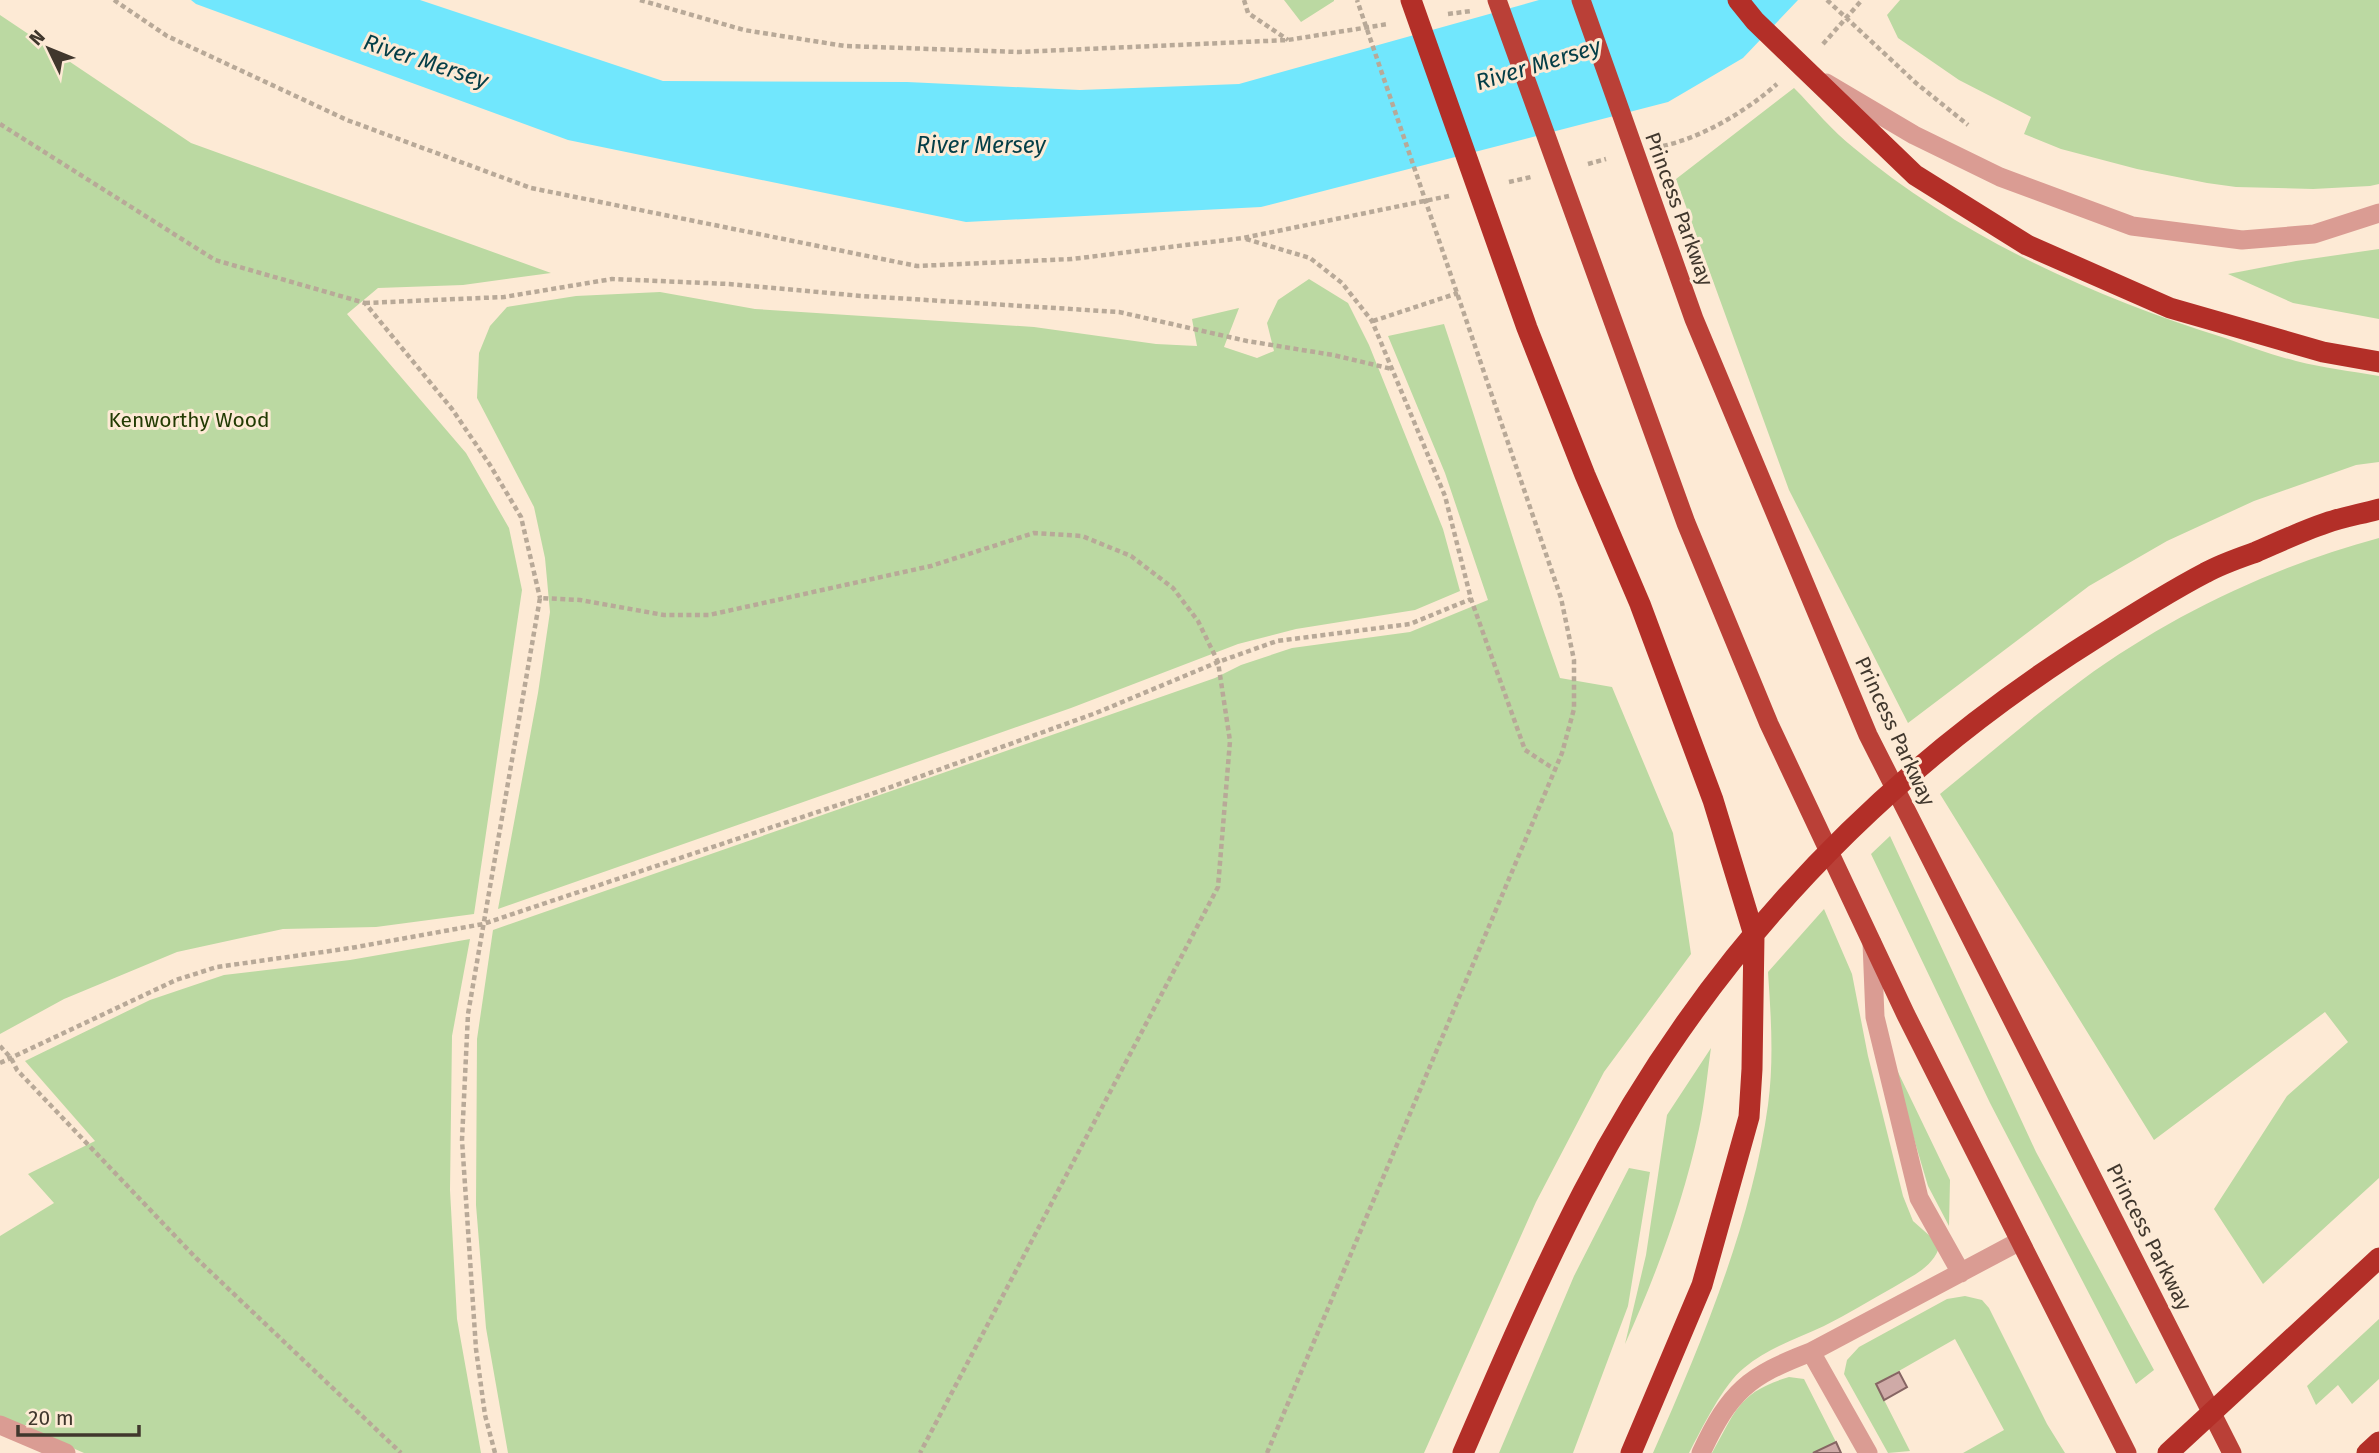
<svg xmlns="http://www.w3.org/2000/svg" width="2379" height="1453" font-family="'Fira Sans',sans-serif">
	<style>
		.green { fill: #bbd9a2 }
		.water { fill: #71e7fd }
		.building { fill: #cfaaa7; stroke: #866563; stroke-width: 2 }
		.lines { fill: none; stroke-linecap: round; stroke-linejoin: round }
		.path { stroke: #b8a998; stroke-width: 4.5; stroke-dasharray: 5 3.5; stroke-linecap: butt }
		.service { stroke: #da9c93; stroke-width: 19 }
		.trunk { stroke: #ba4037; stroke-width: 19 }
		.motorway { stroke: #b32f28; stroke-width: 21 }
		.labels { text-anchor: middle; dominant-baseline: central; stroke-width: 6; stroke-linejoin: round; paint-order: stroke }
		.street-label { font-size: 21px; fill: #40372d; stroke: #fdead5 }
		.park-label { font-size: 21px; fill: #223b03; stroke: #fdead5 }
		.water-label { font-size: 23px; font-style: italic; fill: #043e47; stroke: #fdead5 }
	</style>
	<rect width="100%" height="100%" fill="#fdead5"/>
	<!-- green -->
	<path class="green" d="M 1284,0 L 1334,0 L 1334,1 L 1301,22 Z
		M 1900,0 L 2379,0 L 2379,184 L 2370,186 L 2313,189 L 2236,187 L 2207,183 L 2137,169 L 2061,149 L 2024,134 L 2031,117 L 1959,80 L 1898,38 L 1887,15 Z
		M 0,15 L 191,143 L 551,273 L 463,285 L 378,288 L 347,314 L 466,453 L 509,528 L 522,590 L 474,914 L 376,927 L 283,929 L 177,952 L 64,999 L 0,1034 Z
		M 1794,88 C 1814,108 1832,131 1854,148 C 1960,237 2094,297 2225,338 C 2248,346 2272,355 2296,361 C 2323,368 2351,371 2379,376 L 2379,462 L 2356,465 L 2254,501 L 2167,541 L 2089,586 L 1908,723 L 1789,490 L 1676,179 Z
		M 2379,249 L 2379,319 L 2293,303 L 2228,274 L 2296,261 Z
		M 1309,279 L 1348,303 L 1369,345 L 1443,529 L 1460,591 L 1415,610 L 1296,629 L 1238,644 L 1071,708 L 498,909 L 538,693 L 550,612 L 545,558 L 534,507 L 477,398 L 479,353 L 490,326 L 507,307 L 576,296 L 660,292 L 755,309 L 1034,327 L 1156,344 L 1197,346 L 1192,319 L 1239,308 L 1224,347 L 1257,358 L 1274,351 L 1267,323 L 1278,300 Z
		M 1444,324 C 1484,442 1518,561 1560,678 L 1612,687 L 1673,833 L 1691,954 L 1604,1072 L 1536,1202 L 1424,1453 L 508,1453 L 486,1328 L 476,1205 L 477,1039 L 493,930 L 1215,678 L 1241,665 L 1292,648 L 1410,632 L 1488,600 L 1445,473 L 1388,336 Z
		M 2379,538 L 2379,1178 L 2263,1284 L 2214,1209 L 2287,1096 L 2348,1042 L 2325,1012 L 2154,1140 L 1940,794 C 1987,756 2033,716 2082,680 C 2171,615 2272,567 2379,538 Z
		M 1890,836 L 2036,1152 L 2154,1370 L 2136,1384 L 1990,1103 L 1871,854 Z
		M 1824,909 L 1852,974 L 1868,1056 L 1903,1196 L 1913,1221 L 1940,1245 C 1933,1268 1913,1275 1894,1287 C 1870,1300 1848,1314 1824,1326 C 1796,1339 1768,1348 1744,1368 C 1724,1383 1701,1430 1689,1453 L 1653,1453 C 1701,1344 1752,1223 1768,1105 C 1774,1061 1771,1016 1768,972 Z
		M 470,939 L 452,1036 L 450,1190 L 457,1319 L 481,1453 L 84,1453 L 0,1416 L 0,1236 L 54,1203 L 28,1174 L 95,1141 L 25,1061 L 150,1000 L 224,975 L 350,960 Z
		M 1711,1048 C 1707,1075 1705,1102 1699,1129 C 1683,1203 1656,1275 1625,1344 L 1646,1255 L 1667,1115 Z
		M 1897,1070 L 1950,1180 L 1949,1226 L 1928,1186 L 1909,1122 Z
		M 1629,1168 L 1650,1172 L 1628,1306 L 1573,1453 L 1499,1453 L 1574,1276 Z
		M 1965,1296 L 1982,1300 L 1989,1308 L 2047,1424 L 2065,1453 L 1963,1453 L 2004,1430 L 1955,1339 L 1876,1384 L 1910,1451 L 1888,1453 L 1844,1374 L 1847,1360 L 1859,1347 L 1947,1299 Z
		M 2379,1319 L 2379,1379 L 2352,1404 L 2338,1385 L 2316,1405 L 2307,1386 Z
		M 1789,1377 L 1804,1379 L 1836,1442 L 1813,1453 L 1712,1453 C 1736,1410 1739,1392 1789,1377 Z"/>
	<!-- water -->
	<path class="water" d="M 191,0 L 420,0 L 663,81 L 907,82 L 1080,90 L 1239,84 L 1539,0 L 1798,0 L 1743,58 L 1668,102 L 1261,207 L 966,222 L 568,140 L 196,4 Z"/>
	<!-- building -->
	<path class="building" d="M 1899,1372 L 1907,1387 L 1884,1400 L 1876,1384 Z
		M 1836,1442 L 1841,1453 L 1813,1453 Z"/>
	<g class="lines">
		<!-- path -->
		<path class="path" d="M 114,0 L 167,36 L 347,120 L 531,188 L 917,266 L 1072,259 L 1243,238 L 1449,196
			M 640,0 L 744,30 L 845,46 L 1019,52 L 1288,40 L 1388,24
			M 1244,0 L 1248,13 L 1288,40
			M 1827,0 L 1916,83 L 1968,125
			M 1448,14 L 1471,11
			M 1823,44 L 1862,0
			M 0,124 L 215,260 L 365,303 L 452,409 L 490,465 L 521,517 L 540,598
			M 1663,146 C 1703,137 1745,112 1777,84
			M 1588,164 L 1606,159
			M 1509,182 L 1531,177
			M 1246,239 L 1310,258 L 1342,283 L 1372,321 L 1445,496 L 1471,599 L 1525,750 L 1554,769
			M 365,303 L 504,297 L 612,279 L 729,284 L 862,296 L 1119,312 L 1247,341 L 1333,355 L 1392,369
			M 1373,321 L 1458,293
			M 0,1046 L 11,1058 L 17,1070 L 196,1258 L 401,1453
			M 0,1063 L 176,980 L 217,967 L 351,948 L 483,924 L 877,792 L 1096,713 L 1218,662 L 1277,641 L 1410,624 L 1471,599
			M 495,1453 L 485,1415 L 476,1349 L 462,1140 L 468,1014 L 540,598 L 580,600 L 664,615 L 709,615 L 931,566 L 1034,533 L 1082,536 L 1131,556 L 1173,588 L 1198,621 L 1218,662 L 1230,741 L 1218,887 L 920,1453
			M 1267,1453 L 1562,753 L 1574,709 L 1574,660 L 1561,598 L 1357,0"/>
		<!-- service -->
		<path class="service" d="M 1826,83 L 1914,135 L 2000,177 L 2132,226 L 2242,240 L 2314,234 L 2379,213
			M 1872,943 L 1875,1017 L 1919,1198 L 1961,1273
			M 0,1425 L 66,1453
			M 1701,1453 C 1730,1391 1748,1376 1811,1352
			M 1868,1453 L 1811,1352 L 2020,1241"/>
		<!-- trunk -->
		<path class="trunk" d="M 1497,0 L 1686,523 L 1769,724 L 1906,1015 L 2127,1453
			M 1581,0 L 1694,319 L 1868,735 L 2232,1453"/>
		<!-- motorway -->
		<path class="motorway" d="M 1411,0 L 1527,328 L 1585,475 L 1640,604 L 1713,800 L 1754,935 L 1752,1069 L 1749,1117 L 1702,1285 L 1631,1453
			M 1738,0 L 1755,21 L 1915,175 L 2027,245 L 2170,308 L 2323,352 L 2379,362
			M 1463,1453 C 1501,1365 1539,1277 1583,1192 C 1698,969 1862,791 2071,654 C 2115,626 2159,597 2205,573 C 2221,564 2239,558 2256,552 C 2279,542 2302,531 2326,523 C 2343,517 2361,514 2379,509
			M 2168,1453 L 2379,1258
			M 2367,1453 L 2379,1442"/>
	</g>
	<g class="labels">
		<!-- street labels -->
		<g class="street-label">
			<text transform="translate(1679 209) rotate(70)">Princess Parkway</text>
			<text transform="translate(1895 731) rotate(65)">Princess Parkway</text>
			<text transform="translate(2149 1237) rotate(63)">Princess Parkway</text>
		</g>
		<!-- park labels -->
		<g class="park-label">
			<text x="189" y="420">Kenworthy Wood</text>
		</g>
		<!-- water labels -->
		<g class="water-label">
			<text transform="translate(426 61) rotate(18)">River Mersey</text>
			<text transform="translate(1538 64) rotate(-17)">River Mersey</text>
			<text x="981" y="145">River Mersey</text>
		</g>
	</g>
	<!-- north arrow -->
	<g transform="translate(49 49) rotate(313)" stroke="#fdead5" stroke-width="5" paint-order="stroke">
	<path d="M0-5L12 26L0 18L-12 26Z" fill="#40372d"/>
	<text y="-10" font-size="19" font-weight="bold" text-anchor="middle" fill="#40372d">N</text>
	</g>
	<!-- scale -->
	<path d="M18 1425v10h121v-10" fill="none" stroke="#40372d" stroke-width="3.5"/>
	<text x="28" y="1425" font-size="21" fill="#40372d" stroke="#fdead5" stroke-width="5" paint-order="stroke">20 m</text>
</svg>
